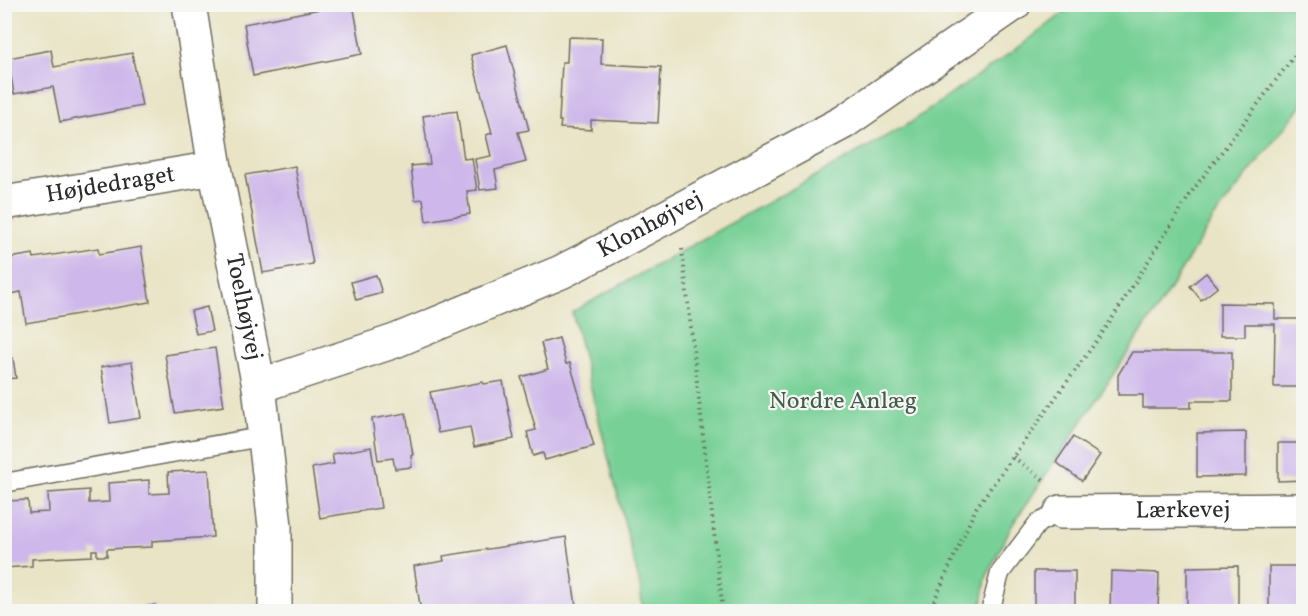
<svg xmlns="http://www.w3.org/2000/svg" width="1308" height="616" font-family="Vollkorn,serif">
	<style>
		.green { fill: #77d096; stroke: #517e60; stroke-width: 1.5 }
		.building { fill: #ceb7ea }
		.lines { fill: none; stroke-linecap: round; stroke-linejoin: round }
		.lane-casing { stroke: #6e6c61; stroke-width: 21 }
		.street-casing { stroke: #6e6c61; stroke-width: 36 }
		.path { stroke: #6e6c61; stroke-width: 4; stroke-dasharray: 1.5 4.5; stroke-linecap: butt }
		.lane { stroke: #fff; stroke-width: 18 }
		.street { stroke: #fff; stroke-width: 33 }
		.labels { text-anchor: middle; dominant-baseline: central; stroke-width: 4.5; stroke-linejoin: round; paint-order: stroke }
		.street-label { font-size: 24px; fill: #2b2b2b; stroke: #f6f6f2 }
		.park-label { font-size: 24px; fill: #425d4b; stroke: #f6f6f2 }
	</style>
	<rect width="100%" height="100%" fill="#f6f6f2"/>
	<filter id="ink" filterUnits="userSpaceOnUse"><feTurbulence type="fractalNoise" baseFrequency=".0167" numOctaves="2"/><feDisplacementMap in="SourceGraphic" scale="12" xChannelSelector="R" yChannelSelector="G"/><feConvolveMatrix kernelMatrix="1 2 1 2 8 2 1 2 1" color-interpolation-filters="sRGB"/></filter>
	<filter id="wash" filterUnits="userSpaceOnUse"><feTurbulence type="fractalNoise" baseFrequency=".008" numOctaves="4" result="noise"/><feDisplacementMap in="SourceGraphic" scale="24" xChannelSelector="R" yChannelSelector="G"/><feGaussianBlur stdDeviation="1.35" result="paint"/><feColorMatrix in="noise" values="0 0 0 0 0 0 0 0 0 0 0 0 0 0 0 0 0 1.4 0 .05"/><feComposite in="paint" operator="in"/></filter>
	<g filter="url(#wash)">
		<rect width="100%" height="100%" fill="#e9e4c5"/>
		<!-- green -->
		<path class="green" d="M 1074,5 L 1303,5 L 1303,104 L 1213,219 L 1161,303 L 1011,527 L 986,578 L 981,611 L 643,611 L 640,585 L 572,312 L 910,123 L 1023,44 Z"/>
		<g id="blocks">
			<!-- building -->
			<path class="building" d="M 345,4 L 353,4 L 362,54 L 253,76 L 244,24 Z
				M 568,37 L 602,38 L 601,64 L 661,67 L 658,123 L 591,120 L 591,130 L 560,128 L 561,121 L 559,121 L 562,62 L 567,62 Z
				M 507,45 L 529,130 L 518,132 L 526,162 L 495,170 L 498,188 L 480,190 L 475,159 L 491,156 L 486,135 L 492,133 L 471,55 Z
				M 51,50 L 54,67 L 132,53 L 142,106 L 60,122 L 53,87 L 14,94 L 8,58 Z
				M 457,111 L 464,159 L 472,158 L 477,190 L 467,191 L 470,214 L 426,221 L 423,199 L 415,200 L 411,166 L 430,164 L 423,116 Z
				M 295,166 L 313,264 L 263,273 L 245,175 Z
				M 141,247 L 150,302 L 26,323 L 21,292 L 5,295 L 4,259 L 33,254 L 34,258 L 98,248 L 99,254 Z
				M 1206,273 L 1218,287 L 1201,300 L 1190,286 Z
				M 376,275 L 382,293 L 356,300 L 351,282 Z
				M 1220,303 L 1275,304 L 1275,319 L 1299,319 L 1299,312 L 1304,312 L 1304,387 L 1274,387 L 1275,324 L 1245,324 L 1245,336 L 1220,336 Z
				M 207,307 L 212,331 L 196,334 L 191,311 Z
				M 559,338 L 566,364 L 570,363 L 594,446 L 545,460 L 543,453 L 533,456 L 527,432 L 536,430 L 521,377 L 548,369 L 541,343 Z
				M 215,348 L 224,406 L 175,413 L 165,355 Z
				M 1132,352 L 1232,352 L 1232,401 L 1191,401 L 1191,408 L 1143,408 L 1143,395 L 1118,395 L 1118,375 Z
				M 13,358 L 16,378 L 6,379 L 4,359 Z
				M 132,362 L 141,418 L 110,423 L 101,367 Z
				M 503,381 L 514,439 L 474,447 L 470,427 L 438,433 L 430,392 L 483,382 L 484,384 Z
				M 406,413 L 413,455 L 411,455 L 412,467 L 395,469 L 393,458 L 378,460 L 372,419 Z
				M 1246,432 L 1246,476 L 1197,477 L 1197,433 Z
				M 1073,437 L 1100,455 L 1082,481 L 1056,462 Z
				M 1278,443 L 1304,443 L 1304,480 L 1278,481 Z
				M 371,447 L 381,508 L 320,518 L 312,468 L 334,464 L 332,454 Z
				M 209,470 L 213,537 L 152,541 L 152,547 L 107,549 L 107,556 L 97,556 L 97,550 L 92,550 L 92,556 L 32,559 L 32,566 L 4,568 L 4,501 L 28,500 L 29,513 L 49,512 L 48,493 L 89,490 L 89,503 L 109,502 L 108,483 L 149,480 L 149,494 L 169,493 L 168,472 Z
				M 566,537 L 576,606 L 541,612 L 421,612 L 414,566 L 444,561 L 443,556 Z
				M 1238,566 L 1238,612 L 1187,612 L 1187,567 Z
				M 1269,566 L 1304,566 L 1304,612 L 1269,612 Z
				M 1034,571 L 1075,571 L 1075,612 L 1034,612 Z
				M 1111,571 L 1159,573 L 1158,612 L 1110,612 Z
				M 155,605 L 156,612 L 124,612 L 124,610 Z"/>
		</g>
	</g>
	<g filter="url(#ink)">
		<use href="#blocks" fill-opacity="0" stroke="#6e6c61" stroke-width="1.5"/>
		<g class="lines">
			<!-- lane casing -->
			<g class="lane-casing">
				<path id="lane" d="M 4,483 L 266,436
					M 990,612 L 1000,573 L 1038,523 L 1061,512"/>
			</g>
			<!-- street casing -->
			<g class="street-casing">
				<g id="street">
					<path id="s1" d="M 189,4 L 215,168 L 259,386 L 275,526 L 275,612"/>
					<path id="s2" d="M 4,203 L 215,168"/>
					<path id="s3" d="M 259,386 L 395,341 L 561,272 L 606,249 L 844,122 L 1014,4"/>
					<path id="s4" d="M 1061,512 L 1304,510"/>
				</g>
			</g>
			<!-- path -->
			<path class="path" d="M 682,249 L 723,612
				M 1013,457 L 1044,480
				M 929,612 L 976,508 L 1108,325 L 1193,190 L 1304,43"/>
			<!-- lane -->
			<use href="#lane" class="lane"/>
			<!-- street -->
			<use href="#street" class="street"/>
		</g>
	</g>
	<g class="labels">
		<!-- street labels -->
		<g class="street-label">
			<text stroke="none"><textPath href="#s2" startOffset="108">Højdedraget</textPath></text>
			<text stroke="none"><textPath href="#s3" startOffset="424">Klonhøjvej</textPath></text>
			<text stroke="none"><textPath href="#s1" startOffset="308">Toelhøjvej</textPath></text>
			<text stroke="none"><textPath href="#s4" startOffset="122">Lærkevej</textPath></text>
		</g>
		<!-- park labels -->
		<g class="park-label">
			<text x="843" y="402">Nordre Anlæg</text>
		</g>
	</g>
	<!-- margin -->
	<rect width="1308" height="616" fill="none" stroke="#f6f6f2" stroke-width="24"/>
</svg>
